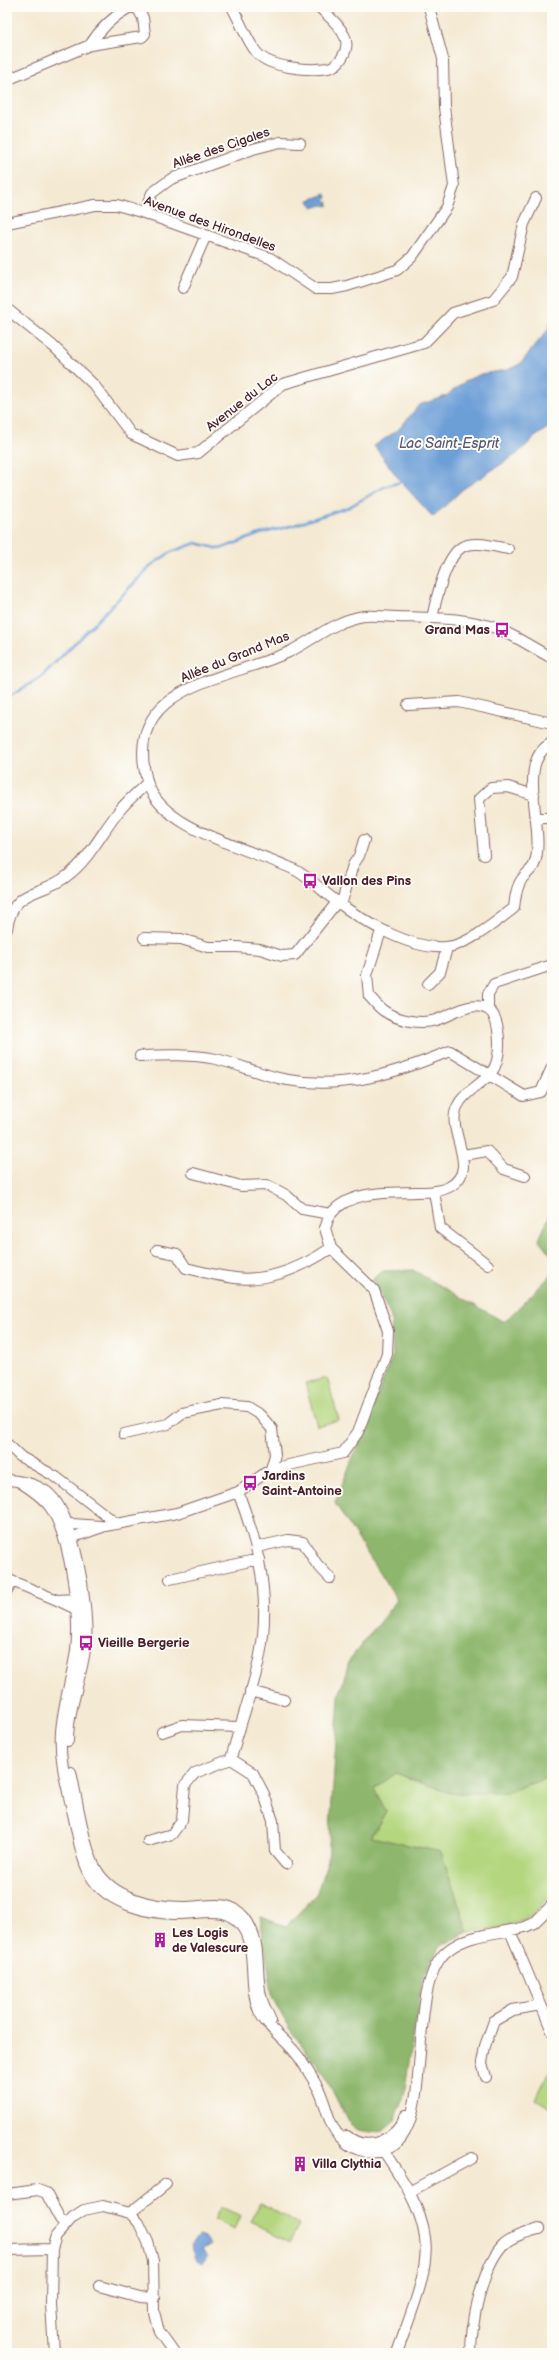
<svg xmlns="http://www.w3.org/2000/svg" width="559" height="2360" font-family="'Balsamiq Sans',sans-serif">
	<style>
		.green { fill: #b3d67e; stroke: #7e7a54 }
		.forest { fill: #8eb76d; stroke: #6c6b4c }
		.water { fill: #6d9fd7; stroke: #5c5f81 }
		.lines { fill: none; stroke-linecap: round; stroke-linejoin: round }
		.stream { stroke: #6d9fd7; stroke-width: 2.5 }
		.minor-casing { stroke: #866665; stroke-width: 12 }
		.minor { stroke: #fff; stroke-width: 10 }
		.labels { text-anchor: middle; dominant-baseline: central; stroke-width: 4; stroke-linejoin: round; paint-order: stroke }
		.street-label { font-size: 13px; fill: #4a1f2b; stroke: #fdfcf7 }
		.poi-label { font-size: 13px; font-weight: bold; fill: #4a1f2b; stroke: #fdfcf7; text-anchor: start }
		.water-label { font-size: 14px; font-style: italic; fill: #5a5978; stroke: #fdfcf7 }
	</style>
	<rect width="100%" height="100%" fill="#fdfcf7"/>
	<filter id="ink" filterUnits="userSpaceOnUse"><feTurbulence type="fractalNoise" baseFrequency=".025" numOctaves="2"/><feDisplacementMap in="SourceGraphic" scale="8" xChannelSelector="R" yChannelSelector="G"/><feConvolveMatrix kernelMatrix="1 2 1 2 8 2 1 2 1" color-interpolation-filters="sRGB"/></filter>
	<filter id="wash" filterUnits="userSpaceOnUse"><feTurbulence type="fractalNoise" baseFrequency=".012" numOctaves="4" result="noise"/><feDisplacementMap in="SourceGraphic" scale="16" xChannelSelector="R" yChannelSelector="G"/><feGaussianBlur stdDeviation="0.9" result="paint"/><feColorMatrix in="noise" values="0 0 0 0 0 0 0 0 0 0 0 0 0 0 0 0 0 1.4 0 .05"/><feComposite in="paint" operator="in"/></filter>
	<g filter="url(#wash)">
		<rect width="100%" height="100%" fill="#f4e9d2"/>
		<!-- green -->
		<path class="green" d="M 327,1378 L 339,1420 L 317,1426 L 305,1383 Z
			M 396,1773 L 420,1783 L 505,1793 L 546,1778 L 552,1780 L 552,1892 L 533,1915 L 504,1927 L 468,1932 L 441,1852 L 371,1838 L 386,1811 L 374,1789 Z
			M 552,2064 L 552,2109 L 536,2099 Z
			M 261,2203 L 299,2225 L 289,2243 L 250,2221 Z
			M 221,2207 L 241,2216 L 235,2229 L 215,2220 Z"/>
		<!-- forest -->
		<path class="forest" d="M 552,1209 L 552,1256 L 539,1240 Z
			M 413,1270 L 504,1322 L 552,1274 L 552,1780 L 546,1778 L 505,1793 L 450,1793 L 396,1773 L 374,1789 L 386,1811 L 371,1837 L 441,1852 L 468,1932 L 440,1946 L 423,1976 L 403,2100 L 395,2120 L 383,2130 L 370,2132 L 358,2130 L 348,2122 L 325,2076 L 289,2028 L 273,1999 L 260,1917 L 286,1926 L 316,1895 L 328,1860 L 339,1696 L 350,1659 L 397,1600 L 335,1503 L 393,1355 L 391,1317 L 373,1279 L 383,1271 Z"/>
		<!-- water -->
		<path class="water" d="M 326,194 L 327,198 L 324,200 L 328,202 L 328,206 L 323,205 L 312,208 L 309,200 Z
			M 552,320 L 552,425 L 535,437 L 517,454 L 463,489 L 433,517 L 402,483 L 374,446 L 399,429 L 419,405 L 446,396 L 467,380 L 481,374 L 507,370 L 520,364 L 547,331 Z
			M 199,2236 L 206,2238 L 210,2245 L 202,2249 L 207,2258 L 202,2264 L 197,2261 L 191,2245 Z"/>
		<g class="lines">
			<!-- stream -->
			<path class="stream" d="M 7,698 L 41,677 L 153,564 L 171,552 L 196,543 L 220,549 L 260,534 L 294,525 L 349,507 L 384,487 L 404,481"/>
		</g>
	</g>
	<g filter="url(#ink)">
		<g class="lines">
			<!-- minor casing -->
			<g class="minor-casing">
				<path id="minor" d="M 232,7 C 240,21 247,41 257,53 C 270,68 309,71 328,68 C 340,66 350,49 345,37 C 340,25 328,16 319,7
					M 7,80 L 90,45 L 142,37 L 145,34 L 143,18 L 138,9 L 130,7 C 114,16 100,29 90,45
					M 144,213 L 152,193 L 171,179 L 253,149 L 280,142 L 300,143
					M 7,223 L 95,205 L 117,205 L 144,213 L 270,258 L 316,289 L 332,289 L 347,286 L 397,270 L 412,257 L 447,207 L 454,186 L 444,107 L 443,59 L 429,7
					M 183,288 L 206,235
					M 7,309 L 53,346 L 94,385 L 131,434 L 178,456 L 198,453 L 283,384 L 424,343 L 453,313 L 493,300 L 512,277 L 524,224 L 536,198
					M 432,618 C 436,600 445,557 462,547 C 474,540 495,547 508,549
					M 552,658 C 535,649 520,639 503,631 C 471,617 431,618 397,617 C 386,617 374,615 364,616 C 333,621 315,639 289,652 C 227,681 121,683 147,781 C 160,831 254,849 295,870 C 309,877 322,891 336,901 C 363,921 410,950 446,947 C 467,946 497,921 514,908 C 515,899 516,887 522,879 C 525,874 532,870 534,865 C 548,832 513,762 552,743
					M 408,705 L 459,702 L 552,723
					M 536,818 L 552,818
					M 484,855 L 479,799 L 491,788 L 508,787 L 534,795
					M 341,905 L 353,865 L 359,856 L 364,840
					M 7,929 C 13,887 40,897 67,876 C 89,860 102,832 119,811 C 127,801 138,792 147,783
					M 144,938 L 181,939 L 208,947 L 237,947 L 260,949 L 282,956 L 295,955 L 337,902
					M 428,984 L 440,972 L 447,948
					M 488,1009 L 488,994 L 494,984 L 552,965
					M 140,1056 C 165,1055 192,1054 216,1059 C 239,1064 263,1076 288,1080 C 345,1090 399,1072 450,1051 L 524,1096 L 541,1092 L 552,1067
					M 463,1155 L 487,1151 L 504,1169 L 525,1176
					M 193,1173 L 241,1186 L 267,1185 L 286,1195 L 302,1209 L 331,1214
					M 434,1191 L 440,1228 L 488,1265
					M 157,1250 L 177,1254 L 186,1268 C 202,1272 219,1276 235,1278 C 270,1282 303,1267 331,1248
					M 124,1434 L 168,1424 L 182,1413 L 222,1405 L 247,1407 L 260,1415 L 272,1429 L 275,1455 L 271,1469
					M 7,1444 L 21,1457 L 56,1477 L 117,1524
					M 7,1480 C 21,1481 35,1483 47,1492 C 75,1514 89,1607 86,1642 C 83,1675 68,1707 68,1741
					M 18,1481 C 29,1488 42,1496 50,1507 C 71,1538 80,1614 76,1651 C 72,1678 63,1704 61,1732 C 59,1760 67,1787 73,1814 C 78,1835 81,1863 94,1881 C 111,1904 147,1913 174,1914 C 199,1915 228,1902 244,1930 C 257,1955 248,1985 259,2011 C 267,2029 290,2042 301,2060 C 307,2070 314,2080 319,2090 C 327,2106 328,2125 341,2138 C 350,2148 365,2154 378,2152 C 442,2143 401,1990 447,1951 C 468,1933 500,1934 525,1927 L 534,1923 L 552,1905
					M 65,1531 L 68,1525 L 72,1524 L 101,1526
					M 71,1538 L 105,1526 L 177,1513 L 238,1492 L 271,1469 L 343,1453 L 358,1432 L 387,1354 L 388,1331 L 374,1290 L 331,1248 L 325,1228 C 327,1224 328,1218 331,1214 C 349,1190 390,1193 416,1192 C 427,1192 439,1192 449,1187 C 482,1169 445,1132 457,1107 C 463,1093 479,1086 489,1075 C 500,1065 500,1043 498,1030 C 497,1022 495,1013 487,1009 C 471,1000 452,1015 436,1020 C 421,1025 397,1020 384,1011 C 378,1007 374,1001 369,996 L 367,975 L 381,931
					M 257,1547 L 288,1540 L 303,1542 L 316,1563 L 330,1578
					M 7,1579 L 57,1600
					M 170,1579 L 259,1559
					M 7,1591 L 12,1582
					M 79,1603 L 75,1599 L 57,1600 L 76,1609 L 80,1605
					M 250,1691 L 284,1700
					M 162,1732 L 182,1725 L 239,1727
					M 231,1759 C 241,1718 259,1676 263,1635 C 268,1584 256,1539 238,1492
					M 231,1759 L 253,1773 L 264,1794 L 273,1821 L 275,1851 L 286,1864
					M 71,1772 C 77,1798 84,1848 96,1869 C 112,1898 153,1907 184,1907 C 205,1907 229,1898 244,1917 C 263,1941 255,1969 261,1996 C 263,2005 268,2013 271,2021
					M 148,1841 L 172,1834 L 182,1820 L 185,1785 L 195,1773 L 231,1759
					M 510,1931 L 552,2031
					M 486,2077 L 482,2063 L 485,2046 L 494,2021 L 513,2010 L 540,2005
					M 347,2136 C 369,2154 397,2138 406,2115
					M 390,2138 L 383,2150 C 401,2177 421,2206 425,2238 C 430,2273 408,2320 397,2353
					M 409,2192 L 472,2158
					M 7,2194 L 38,2190 L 46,2193 L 60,2219 L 65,2224
					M 130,2213 L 166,2184
					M 7,2250 L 52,2249
					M 99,2286 L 140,2297 L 155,2298
					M 54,2353 L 51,2304 L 52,2249 L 56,2236 L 73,2217 L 84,2210 L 103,2206 L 130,2213 L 139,2223 L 148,2242 L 153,2261 L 154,2312 L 159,2332 L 174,2353
					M 471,2353 C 471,2324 482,2269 501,2247 C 509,2237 527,2232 539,2229"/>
			</g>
			<!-- minor -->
			<use href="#minor" class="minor"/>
		</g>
	</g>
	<!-- icons -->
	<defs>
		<g id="bus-bare" transform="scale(1.2)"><path d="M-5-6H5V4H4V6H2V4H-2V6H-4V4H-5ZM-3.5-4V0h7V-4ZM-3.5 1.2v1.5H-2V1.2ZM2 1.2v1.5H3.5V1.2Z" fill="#b5179e" stroke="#fdfcf7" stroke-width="2.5" paint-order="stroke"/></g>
		<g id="building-bare" transform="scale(1.2)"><path d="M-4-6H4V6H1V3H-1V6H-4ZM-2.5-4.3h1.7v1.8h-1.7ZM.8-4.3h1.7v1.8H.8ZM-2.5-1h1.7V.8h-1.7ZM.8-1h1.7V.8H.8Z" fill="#b5179e" stroke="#fdfcf7" stroke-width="2.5" paint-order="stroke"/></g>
	</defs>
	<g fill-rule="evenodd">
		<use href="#bus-bare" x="502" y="630"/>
		<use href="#bus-bare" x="310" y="881"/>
		<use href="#bus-bare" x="250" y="1483"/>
		<use href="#bus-bare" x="86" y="1643"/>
		<use href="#building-bare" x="160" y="1940"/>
		<use href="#building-bare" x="300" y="2164"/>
	</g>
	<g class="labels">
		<!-- street labels -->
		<g class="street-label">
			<text transform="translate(221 148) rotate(-19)">Allée des Cigales</text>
			<text transform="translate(210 224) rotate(20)">Avenue des Hirondelles</text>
			<text transform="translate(242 402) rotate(-38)">Avenue du Lac</text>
			<text transform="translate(235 657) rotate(-22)">Allée du Grand Mas</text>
		</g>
		<!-- poi labels -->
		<g class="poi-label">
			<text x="490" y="630" text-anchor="end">Grand Mas</text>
			<text x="322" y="881">Vallon des Pins</text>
			<text x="262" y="1476">Jardins<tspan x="262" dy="15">Saint-Antoine</tspan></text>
			<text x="98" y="1643">Vieille Bergerie</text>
			<text x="172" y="1933">Les Logis<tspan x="172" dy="15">de Valescure</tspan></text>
			<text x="312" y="2164">Villa Clythia</text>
		</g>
		<!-- water labels -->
		<g class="water-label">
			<text x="449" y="443">Lac Saint-Esprit</text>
		</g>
	</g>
	<!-- margin -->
	<rect width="559" height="2360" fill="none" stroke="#fdfcf7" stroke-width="24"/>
</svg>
